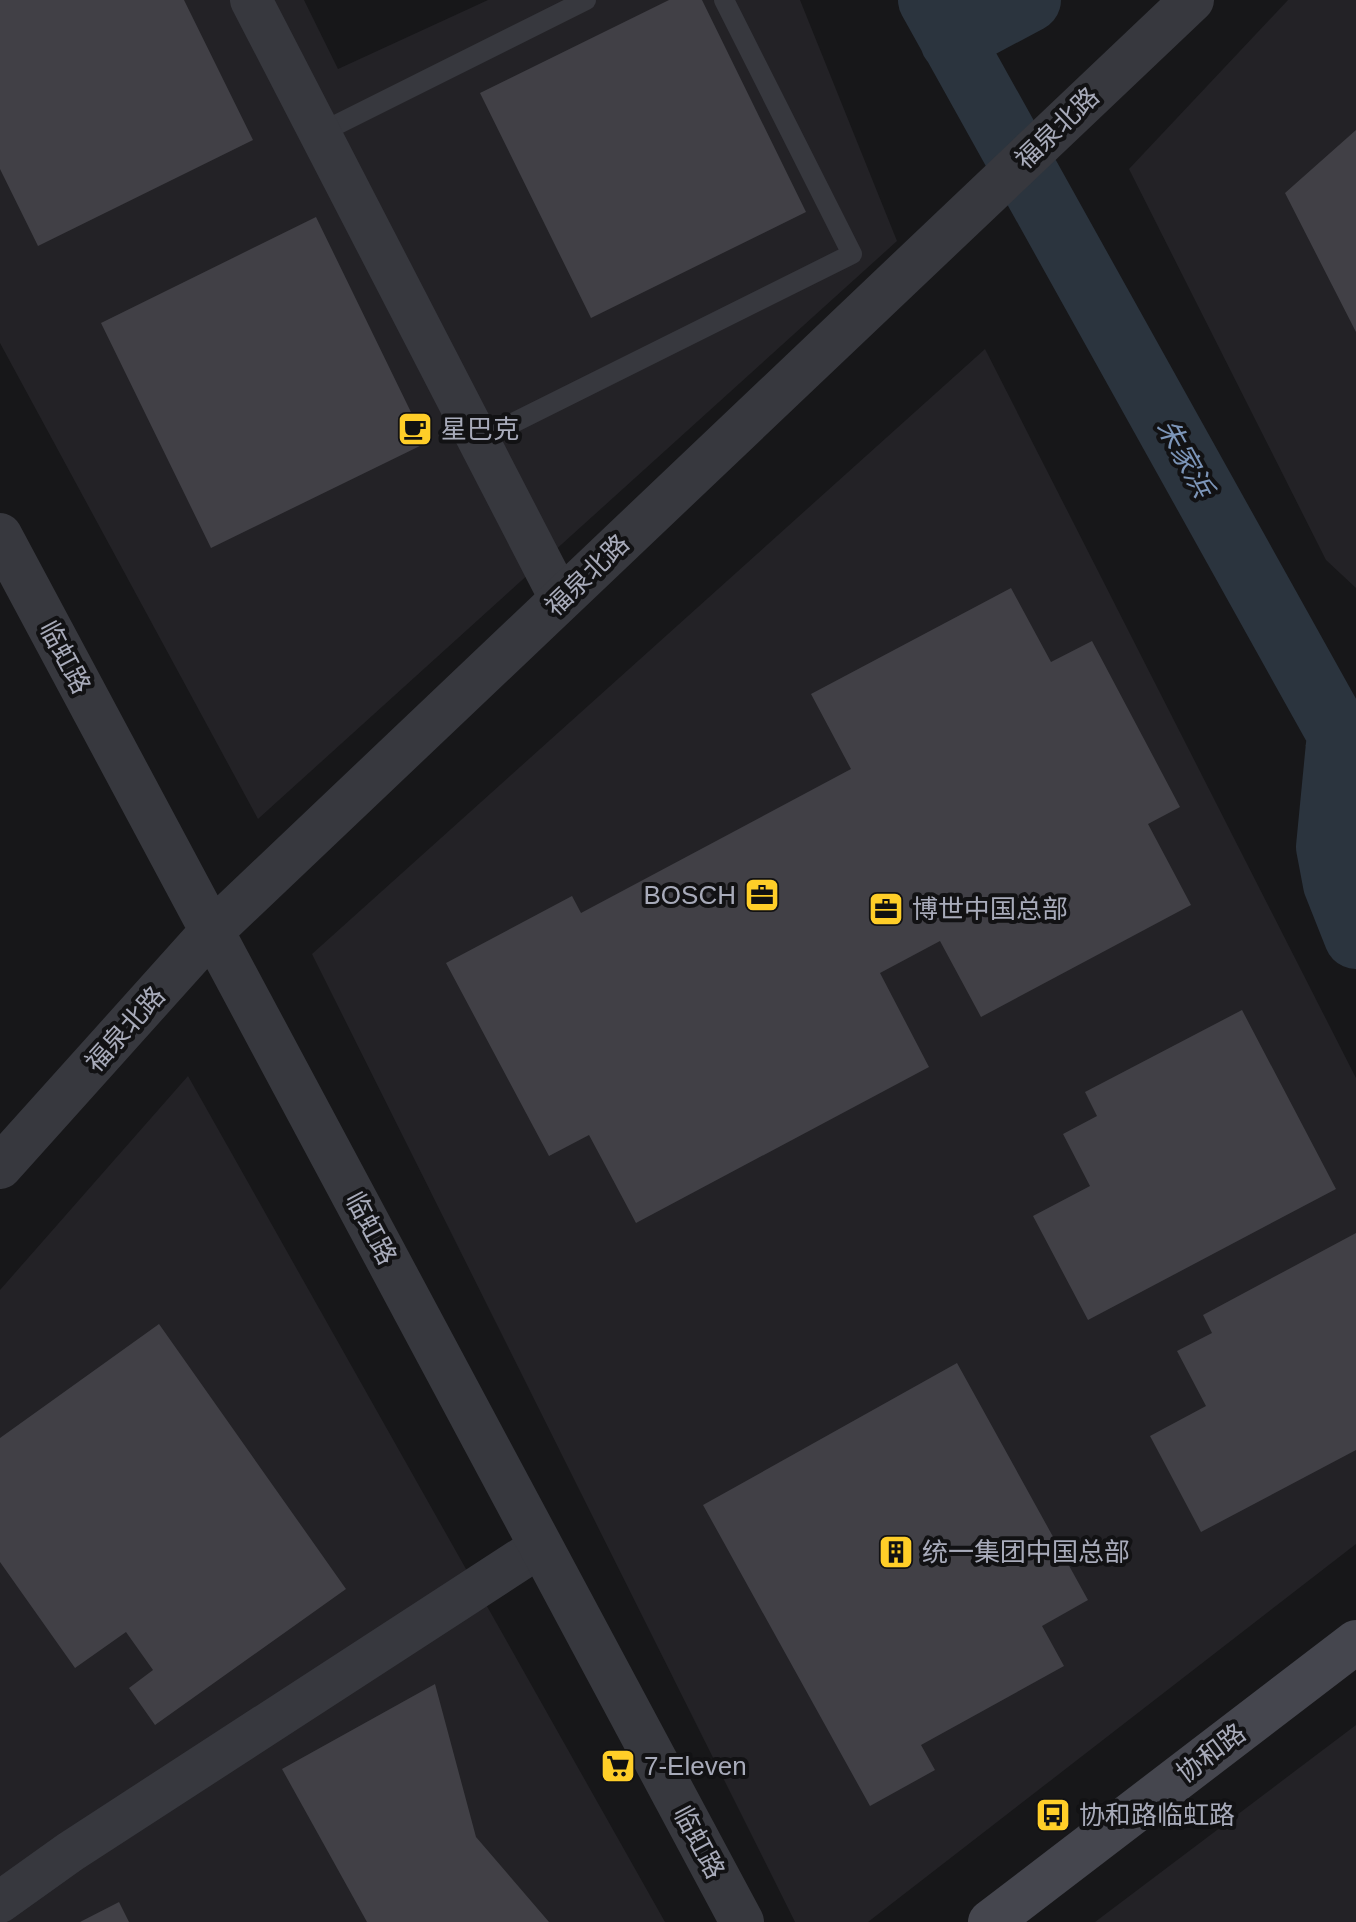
<svg xmlns="http://www.w3.org/2000/svg" width="1356" height="1922" font-family="Helvetica,'Noto Sans SC',sans-serif">
	<style>
		.built { fill: #232226 }
		.lines { fill: none; stroke-linecap: round; stroke-linejoin: round }
		.river { stroke: #2b343e; stroke-width: 64 }
		.building { fill: #414046 }
		.service { stroke: #37383e; stroke-width: 20 }
		.minor { stroke: #37383e; stroke-width: 42 }
		.tertiary { stroke: #37383e; stroke-width: 44 }
		.secondary { stroke: #45464e; stroke-width: 44 }
		.labels { text-anchor: middle; dominant-baseline: central; stroke-width: 8; stroke-linejoin: round; paint-order: stroke }
		.street-label { font-size: 26px; fill: #a8abba; stroke: #121214 }
		.poi-label { font-size: 26px; fill: #a8abba; stroke: #121214; text-anchor: start }
		.water-label { font-size: 28px; font-style: italic; fill: #7c95b8; stroke: #121214 }
	</style>
	<rect width="100%" height="100%" fill="#171719"/>
	<!-- built -->
	<path class="built" d="M 0,0 L 304,0 L 338,69 L 488,0 L 800,0 L 897,241 L 258,819 L 0,343 Z
		M 1288,0 L 1356,0 L 1356,588 L 1326,560 L 1129,169 Z
		M 985,349 L 1356,1078 L 1356,1544 L 868,1922 L 795,1922 L 312,954 Z
		M 1331,733 L 1356,780 L 1356,856 L 1305,745 Z
		M 188,1076 L 665,1922 L 0,1922 L 0,1290 Z
		M 1356,1725 L 1356,1922 L 1095,1922 Z"/>
	<g class="lines">
		<!-- river -->
		<path class="river" d="M 930,0 L 1339,734 L 1328,847 L 1335,884 L 1356,937
			M 952,41 L 1029,0"/>
	</g>
	<!-- building -->
	<path class="building" d="M 0,0 L 184,0 L 253,140 L 38,246 L 0,169 Z
		M 669,0 L 702,0 L 806,212 L 591,318 L 480,93 Z
		M 1356,130 L 1356,332 L 1285,193 Z
		M 316,217 L 426,443 L 211,548 L 101,323 Z
		M 1011,588 L 1051,662 L 1092,641 L 1180,807 L 1148,824 L 1191,905 L 981,1017 L 940,941 L 880,973 L 929,1067 L 636,1223 L 589,1135 L 549,1156 L 446,963 L 572,896 L 581,913 L 851,769 L 811,694 Z
		M 1242,1010 L 1336,1189 L 1088,1320 L 1033,1216 L 1090,1186 L 1063,1134 L 1097,1116 L 1085,1092 Z
		M 1356,1233 L 1356,1450 L 1201,1532 L 1150,1436 L 1206,1406 L 1177,1351 L 1212,1333 L 1203,1315 Z
		M 159,1324 L 346,1589 L 155,1725 L 129,1688 L 153,1670 L 126,1632 L 75,1668 L 0,1562 L 0,1438 Z
		M 957,1363 L 1088,1600 L 1042,1626 L 1064,1666 L 921,1745 L 935,1770 L 870,1806 L 703,1505 Z
		M 435,1684 L 476,1837 L 549,1922 L 367,1922 L 282,1769 Z
		M 119,1902 L 129,1922 L 80,1922 Z"/>
	<g class="lines">
		<!-- service -->
		<path class="service" d="M 320,133 L 586,0
			M 479,440 L 852,254 L 724,0"/>
		<!-- minor -->
		<path class="minor" d="M 251,0 L 561,600
			M 0,1902 L 70,1852 L 541,1546"/>
		<!-- tertiary -->
		<path class="tertiary" d="M 0,535 L 742,1922
			M 0,1167 L 212,931 L 1192,0"/>
		<!-- secondary -->
		<path class="secondary" d="M 990,1922 L 1356,1642"/>
	</g>
	<!-- icons -->
	<defs>
		<g id="cafe-square" transform="scale(1.8)"><rect x="-9" y="-9" width="18" height="18" rx="4" fill="#ffce28" stroke="#121214"/><path d="M-5.5-4.5H6V0H3Q3 3.5 0 3.5H-2.5Q-5.5 3.5-5.5 0ZM3-3.2v2h1.7v-2ZM-6 4.5H4V6H-6Z" fill="#111"/></g>
		<g id="office-square" transform="scale(1.8)"><rect x="-9" y="-9" width="18" height="18" rx="4" fill="#ffce28" stroke="#121214"/><path d="M-6-3h4V-5.5h4V-3h4V5H-6ZM-1-4.5V-3h2v-1.5ZM-6 0V1H6V0Z" fill="#111"/></g>
		<g id="building-square" transform="scale(1.8)"><rect x="-9" y="-9" width="18" height="18" rx="4" fill="#ffce28" stroke="#121214"/><path d="M-4-6H4V6H1V3H-1V6H-4ZM-2.5-4.3h1.7v1.8h-1.7ZM.8-4.3h1.7v1.8H.8ZM-2.5-1h1.7V.8h-1.7ZM.8-1h1.7V.8H.8Z" fill="#111"/></g>
		<g id="supermarket-square" transform="scale(1.8)"><rect x="-9" y="-9" width="18" height="18" rx="4" fill="#ffce28" stroke="#121214"/><path d="M-6-5.5h2.5l.6 2H6L4.5 2H-2.5L-4.4-4H-6ZM-1.5 3.2a1.3 1.3 0 1 0 .1 0ZM3 3.2a1.3 1.3 0 1 0 .1 0Z" fill="#111"/></g>
		<g id="bus-square" transform="scale(1.8)"><rect x="-9" y="-9" width="18" height="18" rx="4" fill="#ffce28" stroke="#121214"/><path d="M-5-6H5V4H4V6H2V4H-2V6H-4V4H-5ZM-3.5-4V0h7V-4ZM-3.5 1.2v1.5H-2V1.2ZM2 1.2v1.5H3.5V1.2Z" fill="#111"/></g>
	</defs>
	<g fill-rule="evenodd">
		<use href="#cafe-square" x="415" y="429"/>
		<use href="#office-square" x="762" y="895"/>
		<use href="#office-square" x="886" y="909"/>
		<use href="#building-square" x="896" y="1552"/>
		<use href="#supermarket-square" x="618" y="1766"/>
		<use href="#bus-square" x="1053" y="1815"/>
	</g>
	<g class="labels">
		<!-- street labels -->
		<g class="street-label">
			<text transform="translate(1057 128) rotate(-44)">福泉北路</text>
			<text transform="translate(587 575) rotate(-44)">福泉北路</text>
			<text transform="translate(65 657) rotate(62)">临虹路</text>
			<text transform="translate(125 1029) rotate(-48)">福泉北路</text>
			<text transform="translate(371 1228) rotate(62)">临虹路</text>
			<text transform="translate(1211 1753) rotate(-37)">协和路</text>
			<text transform="translate(699 1842) rotate(62)">临虹路</text>
		</g>
		<!-- poi labels -->
		<g class="poi-label">
			<text x="441" y="429">星巴克</text>
			<text x="736" y="895" text-anchor="end">BOSCH</text>
			<text x="912" y="909">博世中国总部</text>
			<text x="922" y="1552">统一集团中国总部</text>
			<text x="644" y="1766">7-Eleven</text>
			<text x="1079" y="1815">协和路临虹路</text>
		</g>
		<!-- water labels -->
		<g class="water-label">
			<text transform="translate(1185 458) rotate(61)">朱家浜</text>
		</g>
	</g>
</svg>
